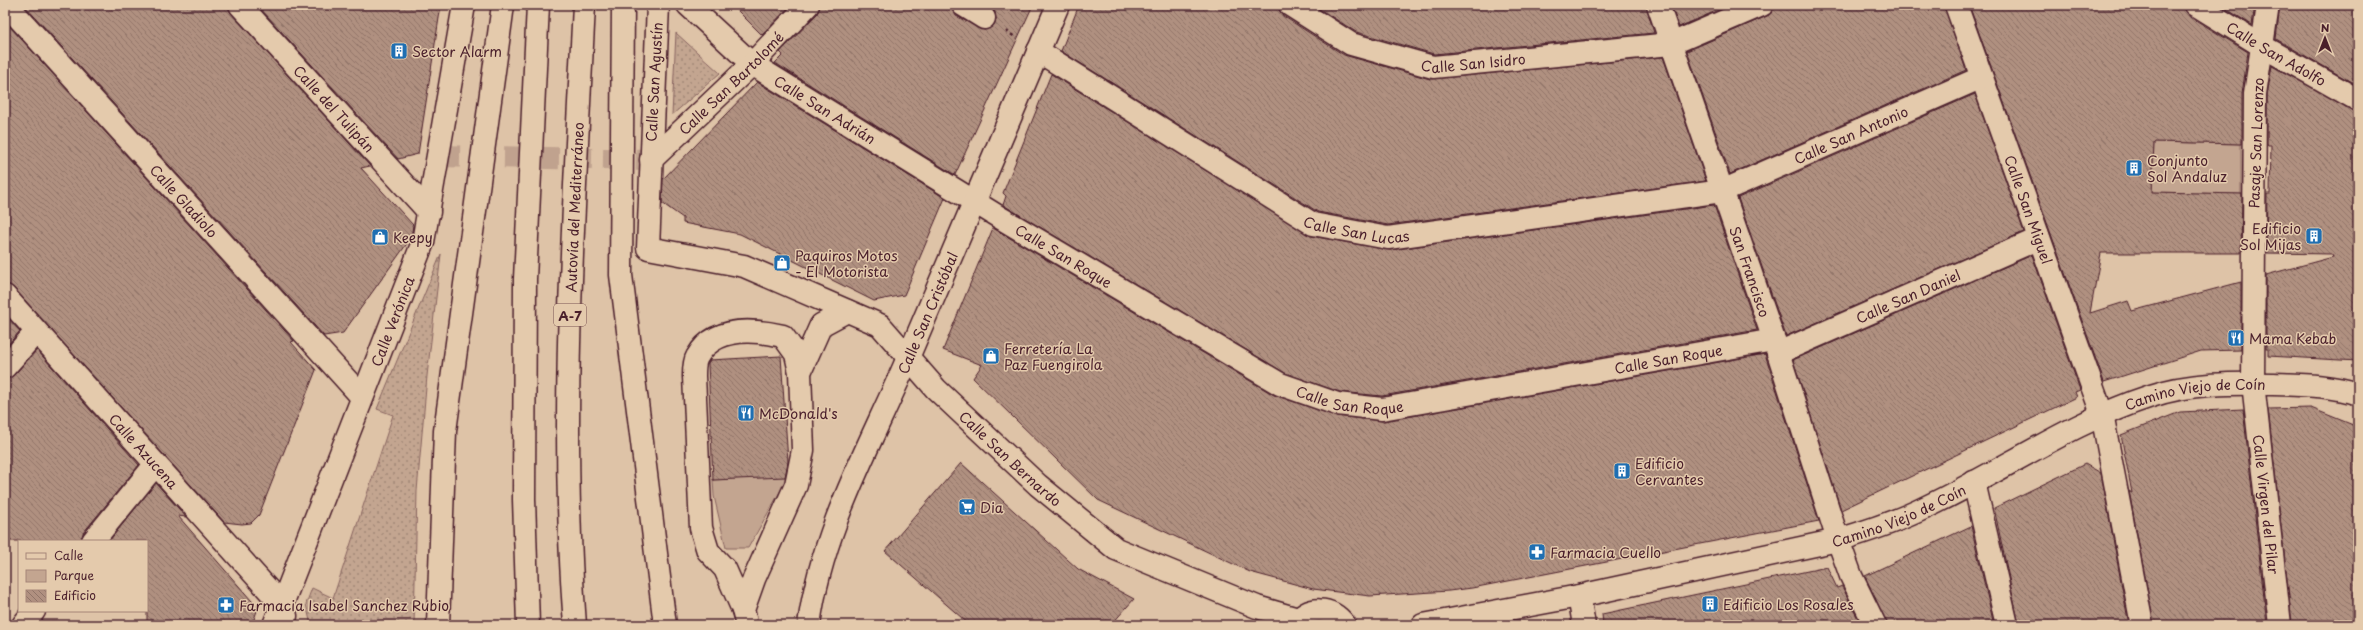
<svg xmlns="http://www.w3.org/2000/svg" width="2363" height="630" font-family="'Playpen Sans',sans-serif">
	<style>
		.grass { fill: url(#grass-dots); stroke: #86625e }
		.green { fill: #c3a590; stroke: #86625e }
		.building { fill: url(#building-back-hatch); stroke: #4a1f2b }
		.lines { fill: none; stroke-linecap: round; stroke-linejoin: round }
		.minor-tunnel { stroke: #c0a28e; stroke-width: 22; stroke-dasharray: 22 11; stroke-linecap: butt }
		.minor-casing { stroke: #4a1f2b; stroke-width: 25 }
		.highway-casing { stroke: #4a1f2b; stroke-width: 25 }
		.path { stroke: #4a1f2b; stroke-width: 2.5; stroke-dasharray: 3 3; stroke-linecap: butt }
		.minor { stroke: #e4caac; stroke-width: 22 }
		.highway { stroke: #e4caac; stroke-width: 22 }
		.labels { text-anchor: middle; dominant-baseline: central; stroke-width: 3; stroke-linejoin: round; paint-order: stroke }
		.shield { fill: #e4caac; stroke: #785252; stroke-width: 1 }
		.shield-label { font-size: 13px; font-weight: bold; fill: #4a1f2b }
		.poi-label { font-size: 14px; fill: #4a1f2b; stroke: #e4caac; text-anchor: start }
		.street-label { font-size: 14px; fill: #4a1f2b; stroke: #e4caac }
	</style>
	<defs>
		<pattern id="grass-dots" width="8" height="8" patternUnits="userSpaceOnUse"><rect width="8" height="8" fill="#c3a590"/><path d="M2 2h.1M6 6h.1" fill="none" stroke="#a08676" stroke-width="1.8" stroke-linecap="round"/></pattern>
		<pattern id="building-back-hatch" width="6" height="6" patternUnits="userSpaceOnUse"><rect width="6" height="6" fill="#b09080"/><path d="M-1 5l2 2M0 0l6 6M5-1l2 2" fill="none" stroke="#917569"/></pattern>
	</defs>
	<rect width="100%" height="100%" fill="#dec3a7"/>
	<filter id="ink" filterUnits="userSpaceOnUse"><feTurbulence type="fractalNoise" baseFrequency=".025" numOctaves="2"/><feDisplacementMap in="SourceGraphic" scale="8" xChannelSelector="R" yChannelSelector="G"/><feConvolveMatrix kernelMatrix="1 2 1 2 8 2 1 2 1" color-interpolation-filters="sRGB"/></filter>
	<g filter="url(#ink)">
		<!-- grass -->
		<path class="grass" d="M 676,33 L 720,73 L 672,115 Z
			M 441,254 L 427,376 L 417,491 L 414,625 L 311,625 L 306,604 L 312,588 L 333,598 L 393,415 L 377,409 Z"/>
		<!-- green -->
		<path class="green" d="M 2154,142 L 2241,144 L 2241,194 L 2152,192 Z
			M 789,476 L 748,548 L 726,548 L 714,496 L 713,480 Z"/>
		<!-- building -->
		<path class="building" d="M 24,5 L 228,5 L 231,13 L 370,166 L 361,168 L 413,225 L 411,238 L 343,333 L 324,336 Z
			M 257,5 L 441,5 L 418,154 L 398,159 Z
			M 732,5 L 791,5 L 762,35 Z
			M 820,5 L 951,5 L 956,16 L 984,30 L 994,25 L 996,19 L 995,12 L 987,5 L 1033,5 L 955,175 L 775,63 L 783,55 L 780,52 L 817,14 Z
			M 1079,5 L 1278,5 L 1283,16 L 1344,55 L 1430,79 L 1663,57 L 1706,181 L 1388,225 L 1318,212 L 1061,51 Z
			M 1313,5 L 1646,5 L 1654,33 L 1434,54 L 1356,32 Z
			M 1671,5 L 1730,5 L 1679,27 Z
			M 1774,5 L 1944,5 L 1966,70 L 1730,174 L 1687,51 L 1767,16 L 1772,12 Z
			M 1969,5 L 2184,5 L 2189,16 L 2248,52 L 2242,94 L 2242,144 L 2154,142 L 2152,192 L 2242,194 L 2241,253 L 2101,253 L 2090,313 L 2128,301 L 2132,311 L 2241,282 L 2241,350 L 2201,351 L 2104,382 Z
			M 2220,5 L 2255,5 L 2252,25 Z
			M 2280,5 L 2358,5 L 2358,86 L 2276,39 Z
			M 5,21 L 294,341 L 291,342 L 316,370 L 259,515 L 251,523 L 242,524 L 224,522 L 14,288 L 5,284 Z
			M 2272,66 L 2358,112 L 2358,361 L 2268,356 L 2268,349 L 2266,349 L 2266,275 L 2333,257 L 2332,254 L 2266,253 L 2267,194 L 2270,194 L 2271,145 L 2267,145 L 2267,95 Z
			M 1051,74 L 1311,236 L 1390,250 L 1714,205 L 1757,330 L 1382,396 L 1340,392 L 1285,373 L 1003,205 L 1006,196 L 1003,193 Z
			M 757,82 L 945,198 L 904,295 L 874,301 L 740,234 L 683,223 L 683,218 L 662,203 L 663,179 Z
			M 1975,94 L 2024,232 L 1786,336 L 1738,198 Z
			M 993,228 L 1274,395 L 1335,416 L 1384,421 L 1765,354 L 1819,521 L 1472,588 L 1449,591 L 1370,596 L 1313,589 L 1250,572 L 1098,500 L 973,378 L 982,365 L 943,350 Z
			M 2032,255 L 2080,390 L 2075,392 L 2077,397 L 1841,510 L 1793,360 Z
			M 5,315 L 20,331 L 5,348 Z
			M 37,350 L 139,465 L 83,533 L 81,541 L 5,541 L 5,379 L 14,375 Z
			M 781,356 L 788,462 L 785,477 L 713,480 L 708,363 L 710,360 Z
			M 2311,408 L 2358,427 L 2358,625 L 2292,625 L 2268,409 Z
			M 2243,409 L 2267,625 L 2154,625 L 2129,491 L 2132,493 L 2121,435 L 2180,412 Z
			M 961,463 L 1078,569 L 1134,599 L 1111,625 L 970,625 L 885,551 Z
			M 2085,464 L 2101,473 L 2129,625 L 2019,625 L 1994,508 Z
			M 156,483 L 186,517 L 178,516 L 258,608 L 252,625 L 147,625 L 147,541 L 109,541 Z
			M 1971,526 L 1994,625 L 1887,625 L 1865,576 Z
			M 1827,567 L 1837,588 L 1842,586 L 1861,625 L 1603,625 L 1602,614 Z"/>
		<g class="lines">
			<!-- minor-tunnel -->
			<path class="minor-tunnel" d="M 438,156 L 651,160"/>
			<!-- minor casing -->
			<g class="minor-casing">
				<g id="minor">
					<path id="s1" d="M 7,5 L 362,397"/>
					<path id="s2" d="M 240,5 L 429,212"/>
					<path id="s3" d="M 658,5 L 648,248 L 744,266 L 880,325 L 936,389 L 1038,485 L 1116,549 L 1257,607 L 1298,619"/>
					<path id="s4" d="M 688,5 L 752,64 L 999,217 L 1280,384 L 1337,404 L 1382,409 L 1774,340"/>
					<path d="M 963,5 L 984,18"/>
					<path id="s5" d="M 1290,5 L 1351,44 L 1433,67 L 1671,44 L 1762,5"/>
					<path id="s6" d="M 1658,5 L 1774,340 L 1838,540 L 1851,576 L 1875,625"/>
					<path id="s7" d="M 1956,5 L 2102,414 L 2142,625"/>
					<path id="s8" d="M 2196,5 L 2262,46 L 2358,100"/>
					<path id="s9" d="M 2268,5 L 2255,94 L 2253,383 L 2280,625"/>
					<path id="s10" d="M 1038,51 L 1313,224 L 1388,238 L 1722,191 L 1980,78"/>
					<path id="s11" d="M 651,160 L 752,64 L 808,5"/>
					<path id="s12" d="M 5,296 L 282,605 L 286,616"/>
					<path id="s13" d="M 1778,353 L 2038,239"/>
					<path d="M 5,367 L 36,332"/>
					<path d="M 1974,482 L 2007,625"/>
					<path d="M 93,541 L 155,465"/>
					<path d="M 1579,596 L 1584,625"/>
					<path d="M 743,610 L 725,569 L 708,551 L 701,528 L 694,376 C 694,370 694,362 697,357 C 714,326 753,329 783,336 L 796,354 L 800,372"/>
					<path d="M 745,618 L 743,610 L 754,579 L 796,485 L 803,450 L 800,372 L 821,325 L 847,311"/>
					<path d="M 23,625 L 34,611"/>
					<path id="s14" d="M 274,625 L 423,242 L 464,5"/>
					<path id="s15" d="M 809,625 C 821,533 867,451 904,367 C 956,247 1006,125 1058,5"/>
					<path d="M 1295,625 C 1308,605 1331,606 1345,625"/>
					<path id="s16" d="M 1423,625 L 1579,596 L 1838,540 C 1865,532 1892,523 1918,511 C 1997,475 2068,423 2151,396 C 2189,383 2234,383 2274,384 C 2302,385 2331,385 2358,394"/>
				</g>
			</g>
			<!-- highway casing -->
			<g class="highway-casing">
				<g id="highway">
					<path d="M 623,5 L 621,275 L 665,625"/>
					<path d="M 438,625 L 445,431 L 503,5"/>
					<path d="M 528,625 L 524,499 L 525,279 L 538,5"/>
					<path id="s17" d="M 575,625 C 559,419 574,211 584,5"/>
				</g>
			</g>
			<!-- path -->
			<path class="path" d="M 1006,31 L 1015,37"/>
			<!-- minor -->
			<use href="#minor" class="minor"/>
			<!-- highway -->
			<use href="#highway" class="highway"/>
		</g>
	</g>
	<!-- icons -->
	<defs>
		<g id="building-square" transform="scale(0.9)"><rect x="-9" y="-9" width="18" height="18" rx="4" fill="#1f6fb2" stroke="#e4caac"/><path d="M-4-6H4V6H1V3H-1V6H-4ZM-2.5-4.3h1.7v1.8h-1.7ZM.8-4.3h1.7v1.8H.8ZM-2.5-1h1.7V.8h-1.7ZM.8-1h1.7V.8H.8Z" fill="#fff"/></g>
		<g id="shop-square" transform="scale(0.9)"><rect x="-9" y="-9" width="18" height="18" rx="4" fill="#1f6fb2" stroke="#e4caac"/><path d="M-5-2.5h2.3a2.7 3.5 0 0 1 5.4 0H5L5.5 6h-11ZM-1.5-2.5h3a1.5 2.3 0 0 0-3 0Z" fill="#fff"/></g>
		<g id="restaurant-square" transform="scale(0.9)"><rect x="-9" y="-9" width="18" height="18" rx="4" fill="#1f6fb2" stroke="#e4caac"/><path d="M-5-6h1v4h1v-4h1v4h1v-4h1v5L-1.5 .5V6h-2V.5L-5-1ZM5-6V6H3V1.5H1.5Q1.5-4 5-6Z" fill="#fff"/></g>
		<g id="supermarket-square" transform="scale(0.9)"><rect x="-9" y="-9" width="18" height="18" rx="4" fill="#1f6fb2" stroke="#e4caac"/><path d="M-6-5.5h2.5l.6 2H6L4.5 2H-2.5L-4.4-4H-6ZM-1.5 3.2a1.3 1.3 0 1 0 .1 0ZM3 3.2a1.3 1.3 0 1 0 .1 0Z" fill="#fff"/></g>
		<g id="pharmacy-square" transform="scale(0.9)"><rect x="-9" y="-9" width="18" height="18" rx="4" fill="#1f6fb2" stroke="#e4caac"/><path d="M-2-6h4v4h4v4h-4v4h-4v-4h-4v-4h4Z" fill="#fff"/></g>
	</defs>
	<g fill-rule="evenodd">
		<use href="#building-square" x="399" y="51"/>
		<use href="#building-square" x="2134" y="168"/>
		<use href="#building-square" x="2314" y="236"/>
		<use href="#shop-square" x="380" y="237"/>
		<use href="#shop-square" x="782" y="263"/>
		<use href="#restaurant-square" x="2236" y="338"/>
		<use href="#shop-square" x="991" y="356"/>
		<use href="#restaurant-square" x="746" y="413"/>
		<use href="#building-square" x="1622" y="471"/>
		<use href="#supermarket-square" x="967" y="507"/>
		<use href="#pharmacy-square" x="1537" y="552"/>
		<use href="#building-square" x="1710" y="604"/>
		<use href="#pharmacy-square" x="226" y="605"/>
	</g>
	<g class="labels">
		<!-- shield labels -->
		<rect class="shield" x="554" y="304" width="32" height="22" rx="3"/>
		<g class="shield-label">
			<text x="570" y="315">A-7</text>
		</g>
		<!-- poi labels -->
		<g class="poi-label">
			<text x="412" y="51">Sector Alarm</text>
			<text x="2147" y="160">Conjunto<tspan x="2147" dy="16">Sol Andaluz</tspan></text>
			<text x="2301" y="228" text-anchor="end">Edificio<tspan x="2301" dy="16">Sol Mijas</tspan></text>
			<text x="393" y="237">Keepy</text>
			<text x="795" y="255">Paquiros Motos<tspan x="795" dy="16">- El Motorista</tspan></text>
			<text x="2249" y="338">Mama Kebab</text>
			<text x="1004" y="348">Ferretería La<tspan x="1004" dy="16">Paz Fuengirola</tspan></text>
			<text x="759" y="413">McDonald's</text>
			<text x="1635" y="463">Edificio<tspan x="1635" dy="16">Cervantes</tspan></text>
			<text x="980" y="507">Dia</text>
			<text x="1550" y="552">Farmacia Cuello</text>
			<text x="1723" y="604">Edificio Los Rosales</text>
			<text x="239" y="605">Farmacia Isabel Sanchez Rubio</text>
		</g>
		<!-- street labels -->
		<g class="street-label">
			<text stroke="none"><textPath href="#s8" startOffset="94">Calle San Adolfo</textPath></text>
			<text stroke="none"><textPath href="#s5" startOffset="198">Calle San Isidro</textPath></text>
			<text transform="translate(654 82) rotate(-87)">Calle San Agustín</text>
			<text stroke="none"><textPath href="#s11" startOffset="111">Calle San Bartolomé</textPath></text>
			<text stroke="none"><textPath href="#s2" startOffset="140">Calle del Tulipán</textPath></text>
			<text stroke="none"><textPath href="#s4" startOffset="173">Calle San Adrián</textPath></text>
			<text stroke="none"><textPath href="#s10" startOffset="879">Calle San Antonio</textPath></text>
			<text transform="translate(2256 143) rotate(-88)">Pasaje San Lorenzo</text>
			<text stroke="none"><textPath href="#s1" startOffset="264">Calle Gladiolo</textPath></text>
			<text stroke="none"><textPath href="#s17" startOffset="418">Autovía del Mediterráneo</textPath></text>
			<text stroke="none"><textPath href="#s7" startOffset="217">Calle San Miguel</textPath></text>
			<text stroke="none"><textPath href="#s10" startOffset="369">Calle San Lucas</textPath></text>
			<text stroke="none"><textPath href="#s4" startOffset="453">Calle San Roque</textPath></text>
			<text stroke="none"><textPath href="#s6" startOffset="282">San Francisco</textPath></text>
			<text stroke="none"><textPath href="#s13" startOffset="142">Calle San Daniel</textPath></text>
			<text stroke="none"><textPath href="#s15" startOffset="335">Calle San Cristóbal</textPath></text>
			<text stroke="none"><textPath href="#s14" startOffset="326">Calle Verónica</textPath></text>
			<text stroke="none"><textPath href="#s4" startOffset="1101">Calle San Roque</textPath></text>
			<text stroke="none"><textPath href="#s4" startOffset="777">Calle San Roque</textPath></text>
			<text stroke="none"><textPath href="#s16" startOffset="813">Camino Viejo de Coín</textPath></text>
			<text stroke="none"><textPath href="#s12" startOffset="208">Calle Azucena</textPath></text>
			<text stroke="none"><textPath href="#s3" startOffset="676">Calle San Bernardo</textPath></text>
			<text stroke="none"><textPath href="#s9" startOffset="501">Calle Virgen del Pilar</textPath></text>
			<text stroke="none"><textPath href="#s16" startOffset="489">Camino Viejo de Coín</textPath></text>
		</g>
	</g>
	<!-- margin -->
	<rect width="2363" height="630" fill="none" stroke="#e4caac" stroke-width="20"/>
	<rect x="10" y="10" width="2343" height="610" fill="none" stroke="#4a1f2b" stroke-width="1.5" filter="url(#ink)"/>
	<!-- legend -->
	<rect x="18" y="540" width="130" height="72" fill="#e4caac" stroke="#a68678"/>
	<rect x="26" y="553" width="20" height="6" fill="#e4caac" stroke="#a68678"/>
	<text x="54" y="560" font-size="12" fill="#4a1f2b">Calle</text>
	<rect x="26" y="570" width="20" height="12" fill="#c3a590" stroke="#a68678"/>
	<text x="54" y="580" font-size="12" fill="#4a1f2b">Parque</text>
	<rect x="26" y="590" width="20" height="12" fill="url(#building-back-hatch)" stroke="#a68678"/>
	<text x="54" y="600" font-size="12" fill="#4a1f2b">Edificio</text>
	<!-- north arrow -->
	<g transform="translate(2325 38)" stroke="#e4caac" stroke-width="3" paint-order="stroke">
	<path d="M0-3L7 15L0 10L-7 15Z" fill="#4a1f2b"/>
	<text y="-6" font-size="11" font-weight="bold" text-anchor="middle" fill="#4a1f2b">N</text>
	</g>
</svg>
